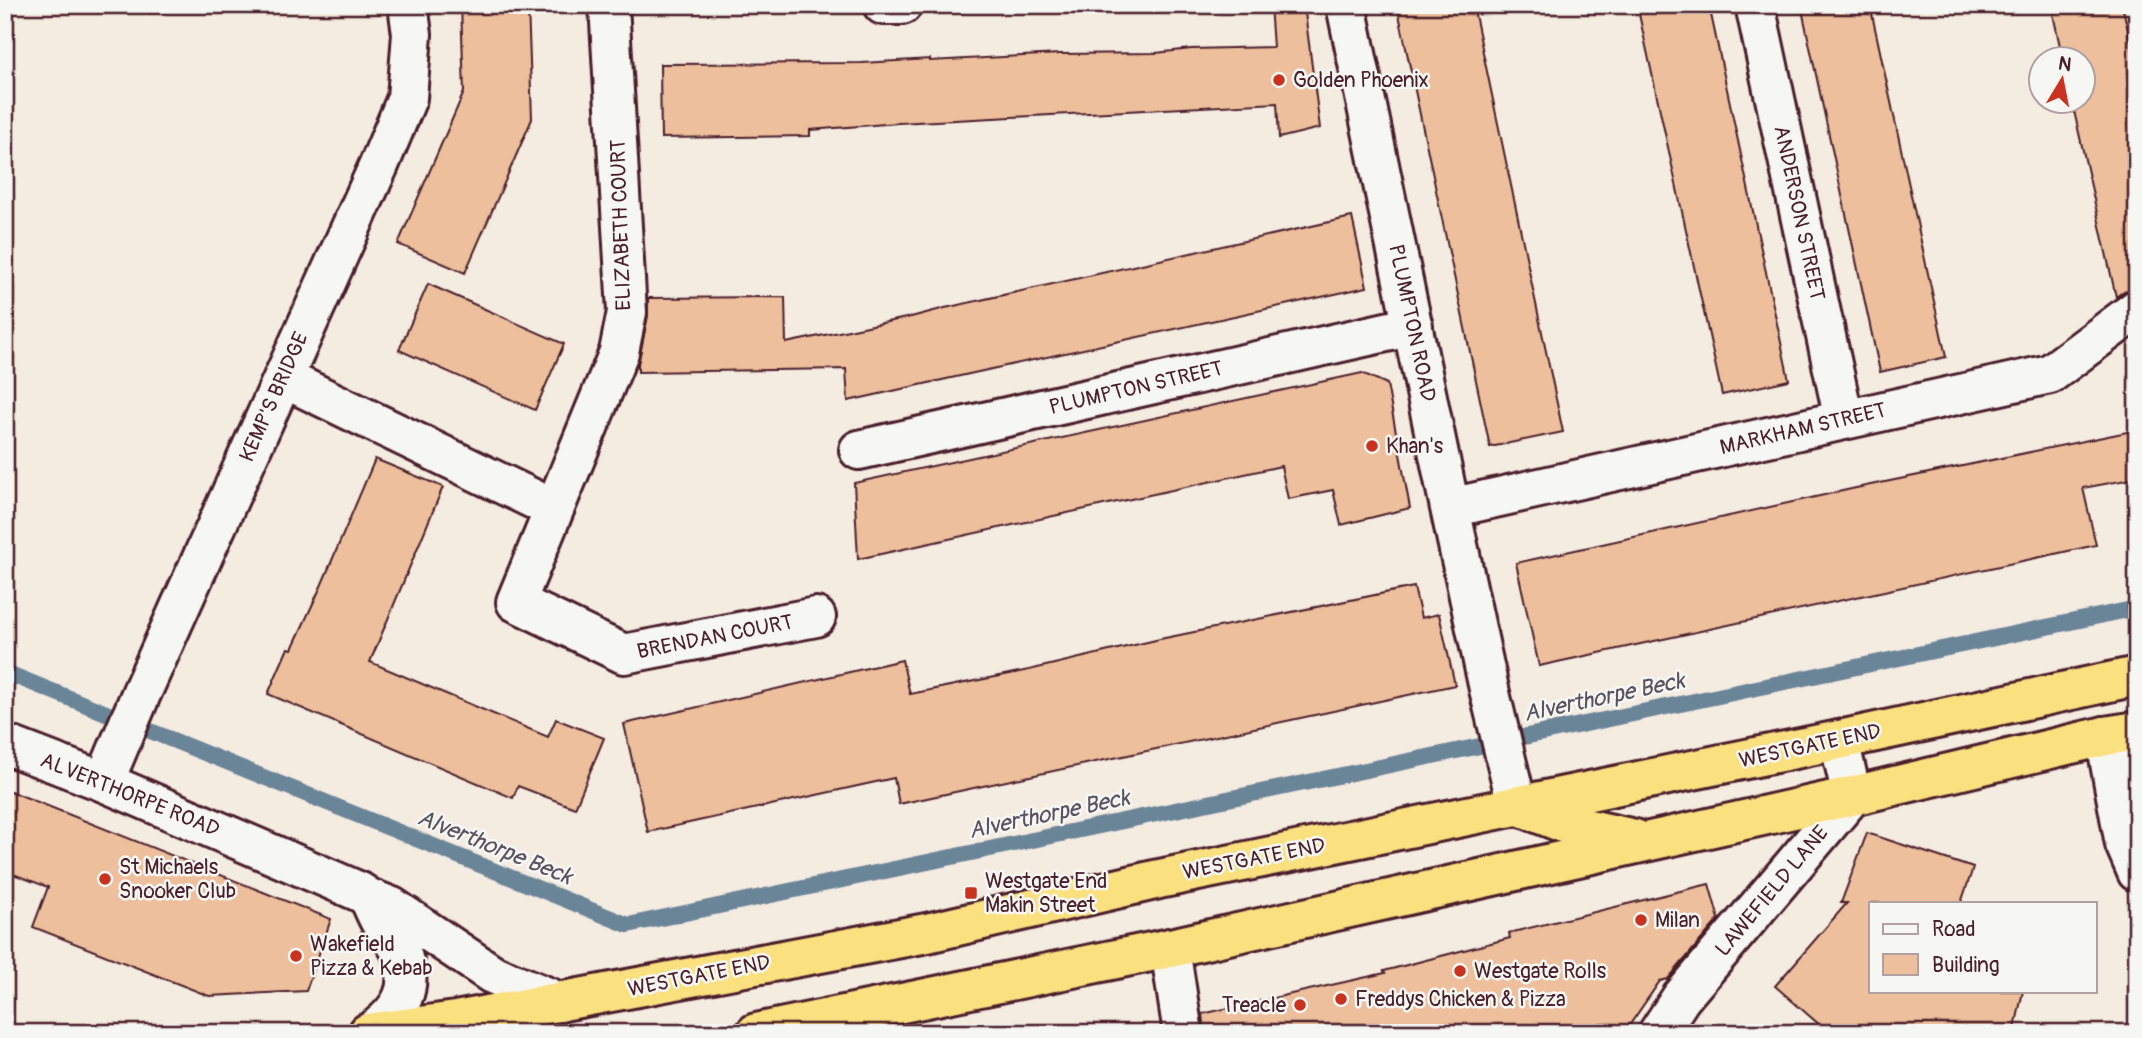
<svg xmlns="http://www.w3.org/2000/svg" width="2142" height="1038" font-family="Pangolin,sans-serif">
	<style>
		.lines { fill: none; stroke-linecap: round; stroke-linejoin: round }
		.stream { stroke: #6a8498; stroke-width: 16 }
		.building { fill: #edbf9c; stroke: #4a1f2b; stroke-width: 2 }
		.minor-casing { stroke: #4a1f2b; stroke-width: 44 }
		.tertiary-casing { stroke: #4a1f2b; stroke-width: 44 }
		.trunk-casing { stroke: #4a1f2b; stroke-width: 44 }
		.minor { stroke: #f6f6f2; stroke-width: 38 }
		.tertiary { stroke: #f6f6f2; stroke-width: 38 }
		.trunk { stroke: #fbe080; stroke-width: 38 }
		.poi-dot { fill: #c8321e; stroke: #f6f6f2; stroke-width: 2.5 }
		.labels { text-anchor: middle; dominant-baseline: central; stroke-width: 5; stroke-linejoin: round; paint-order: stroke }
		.poi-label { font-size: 21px; fill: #4a1f2b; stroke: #f6f6f2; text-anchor: start }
		.street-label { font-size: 21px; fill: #4a1f2b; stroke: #f6f6f2 }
		.water-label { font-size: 23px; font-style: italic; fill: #5a5261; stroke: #f6f6f2 }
	</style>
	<rect width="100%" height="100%" fill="#f4ebe1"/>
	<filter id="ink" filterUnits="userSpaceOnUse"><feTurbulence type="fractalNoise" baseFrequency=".0143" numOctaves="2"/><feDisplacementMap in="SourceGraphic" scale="14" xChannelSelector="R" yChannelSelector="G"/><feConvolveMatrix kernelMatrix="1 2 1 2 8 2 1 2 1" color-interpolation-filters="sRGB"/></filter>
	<g filter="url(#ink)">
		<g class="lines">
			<!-- stream -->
			<path class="stream" d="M 5,672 L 628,925 L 2137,608"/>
		</g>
		<!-- building -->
		<path class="building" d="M 461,5 L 528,5 L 532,119 L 465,273 L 398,244 L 464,92 Z
			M 1270,5 L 1304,5 L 1320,128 L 1279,138 L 1277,103 L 898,123 L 810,130 L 810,136 L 661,138 L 660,64 L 862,63 L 930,59 L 930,61 L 1060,54 L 1156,53 L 1191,49 L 1273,47 Z
			M 1397,5 L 1473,5 L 1563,432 L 1490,447 Z
			M 1637,5 L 1709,5 L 1789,380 L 1722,395 Z
			M 1801,5 L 1870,5 L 1946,357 L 1880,372 Z
			M 2051,5 L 2122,5 L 2133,51 L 2137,70 L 2137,288 L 2124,291 L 2116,297 L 2072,102 L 2082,102 L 2082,60 L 2063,60 Z
			M 1352,217 L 1367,287 L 960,376 L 848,401 L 846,369 L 638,372 L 638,364 L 648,316 L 648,298 L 785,297 L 786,343 L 911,317 L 945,308 Z
			M 428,284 L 564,344 L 535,410 L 399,350 Z
			M 1362,373 L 1387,384 L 1410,508 L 1341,525 L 1333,490 L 1288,499 L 1281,466 L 858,559 L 854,483 Z
			M 2137,430 L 2137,478 L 2083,488 L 2096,545 L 1539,666 L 1516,563 L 1856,488 Z
			M 375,459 L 443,487 L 370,662 L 548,737 L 556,719 L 604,738 L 575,808 L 518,786 L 513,798 L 268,694 L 288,648 L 292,649 L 322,584 Z
			M 1414,587 L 1421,618 L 1439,614 L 1455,685 L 899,804 L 894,778 L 648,832 L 624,724 L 902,660 L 910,694 L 1029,670 L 1160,639 Z
			M 5,789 L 331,919 L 306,991 L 209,996 L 33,927 L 48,887 L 5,871 Z
			M 1867,833 L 1973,868 L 1961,903 L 1871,903 L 1871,991 L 2023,991 L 2014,1033 L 1829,1033 L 1775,986 L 1847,903 L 1841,903 Z
			M 1709,884 L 1719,919 L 1668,979 L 1660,981 L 1624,1033 L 1204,1033 L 1202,1014 L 1385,973 L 1384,971 L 1510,938 L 1509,933 Z"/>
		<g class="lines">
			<!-- minor casing -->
			<g class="minor-casing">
				<path id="minor" d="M 609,5 L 627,312 L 619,352 L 516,602 L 624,654 L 816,617
					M 883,5 L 902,5
					M 1346,5 L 1450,508 L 1489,689 L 1517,805
					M 1755,5 L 1844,420
					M 283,378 L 554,509
					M 859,450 L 1413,326
					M 1450,508 L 2050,374 L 2137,309
					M 2105,736 L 2125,844 L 2137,872
					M 104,782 L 141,694 L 379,165 L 407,98 L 412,34 L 408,5
					M 1170,948 L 1183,1033
					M 1658,1033 L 1681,998 L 1852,796 L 1839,740"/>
			</g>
			<!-- tertiary casing -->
			<g class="tertiary-casing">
				<path id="tertiary" d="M 5,744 L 104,782 L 360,892 L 369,898 L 392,907 L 492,974 L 560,1002
					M 369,898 C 373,906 376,915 381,923 C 387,932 395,940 400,950 C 416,988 401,1011 370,1033"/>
			</g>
			<!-- trunk casing -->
			<g class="trunk-casing">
				<path id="trunk" d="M 1517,805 L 1566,824 L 1635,839
					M 368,1033 L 456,1021 L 927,933 L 1159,879 L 1839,740 L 2137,676
					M 756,1033 L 1170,948 L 1852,796 L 2105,736 L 2137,731"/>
			</g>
			<!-- minor -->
			<use href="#minor" class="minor"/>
			<!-- tertiary -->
			<use href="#tertiary" class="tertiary"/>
			<!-- trunk -->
			<use href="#trunk" class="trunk"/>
		</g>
	</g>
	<!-- markers -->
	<g class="poi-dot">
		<circle cx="1279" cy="80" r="7"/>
		<circle cx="1372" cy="446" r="7"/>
		<circle cx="105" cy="879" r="7"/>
		<rect x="964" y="886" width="14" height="14" rx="3.5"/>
		<circle cx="1641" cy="920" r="7"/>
		<circle cx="296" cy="956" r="7"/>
		<circle cx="1460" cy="971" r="7"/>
		<circle cx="1341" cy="999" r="7"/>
		<circle cx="1300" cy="1005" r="7"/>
	</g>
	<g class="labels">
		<!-- poi labels -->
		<g class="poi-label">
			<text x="1293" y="80">Golden Phoenix</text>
			<text x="1386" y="446">Khan's</text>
			<text x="119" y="867">St Michaels<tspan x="119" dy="24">Snooker Club</tspan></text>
			<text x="985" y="881">Westgate End<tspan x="985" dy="24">Makin Street</tspan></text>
			<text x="1655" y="920">Milan</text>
			<text x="310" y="944">Wakefield<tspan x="310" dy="24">Pizza &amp; Kebab</tspan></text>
			<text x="1474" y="971">Westgate Rolls</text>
			<text x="1355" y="999">Freddys Chicken &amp; Pizza</text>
			<text x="1286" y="1005" text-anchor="end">Treacle</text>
		</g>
		<!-- street labels -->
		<g class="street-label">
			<text transform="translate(1799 213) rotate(78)">ANDERSON STREET</text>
			<text transform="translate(621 225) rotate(-92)">ELIZABETH COURT</text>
			<text transform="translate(1412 323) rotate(78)">PLUMPTON ROAD</text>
			<text transform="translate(1136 388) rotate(-13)">PLUMPTON STREET</text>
			<text transform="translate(274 397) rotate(-66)">KEMP'S BRIDGE</text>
			<text transform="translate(1803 429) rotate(-13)">MARKHAM STREET</text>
			<text transform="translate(715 637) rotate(-11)">BRENDAN COURT</text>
			<text transform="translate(1810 746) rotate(-12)">WESTGATE END</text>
			<text transform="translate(130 795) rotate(22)">ALVERTHORPE ROAD</text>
			<text transform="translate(1254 859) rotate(-11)">WESTGATE END</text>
			<text transform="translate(1772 891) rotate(-50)">LAWEFIELD LANE</text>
			<text transform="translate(699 976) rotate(-11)">WESTGATE END</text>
		</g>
		<!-- water labels -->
		<g class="water-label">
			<text transform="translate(1604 697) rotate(-12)">Alverthorpe Beck</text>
			<text transform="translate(1049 814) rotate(-12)">Alverthorpe Beck</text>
			<text transform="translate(495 847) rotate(22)">Alverthorpe Beck</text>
		</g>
	</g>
	<!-- margin -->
	<rect width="2142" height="1038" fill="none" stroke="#f6f6f2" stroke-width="28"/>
	<rect x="14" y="14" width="2114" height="1010" fill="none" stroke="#4a1f2b" stroke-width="2.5" filter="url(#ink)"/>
	<!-- legend -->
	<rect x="1869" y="902" width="228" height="91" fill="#f6f6f2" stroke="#b1a0a2" stroke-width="2"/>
	<rect x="1883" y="924" width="35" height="10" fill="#f6f6f2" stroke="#b1a0a2" stroke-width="2"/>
	<text x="1932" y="936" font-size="21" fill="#4a1f2b">Road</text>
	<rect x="1883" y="954" width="35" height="21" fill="#edbf9c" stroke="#b1a0a2" stroke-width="2"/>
	<text x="1932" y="972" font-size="21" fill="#4a1f2b">Building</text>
	<!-- north arrow -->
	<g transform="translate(2062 80) rotate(10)"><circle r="33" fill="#f6f6f2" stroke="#b1a0a2" stroke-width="2"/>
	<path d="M0-5L12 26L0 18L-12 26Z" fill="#c8321e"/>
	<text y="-10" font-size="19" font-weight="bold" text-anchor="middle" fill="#4a1f2b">N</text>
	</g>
</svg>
